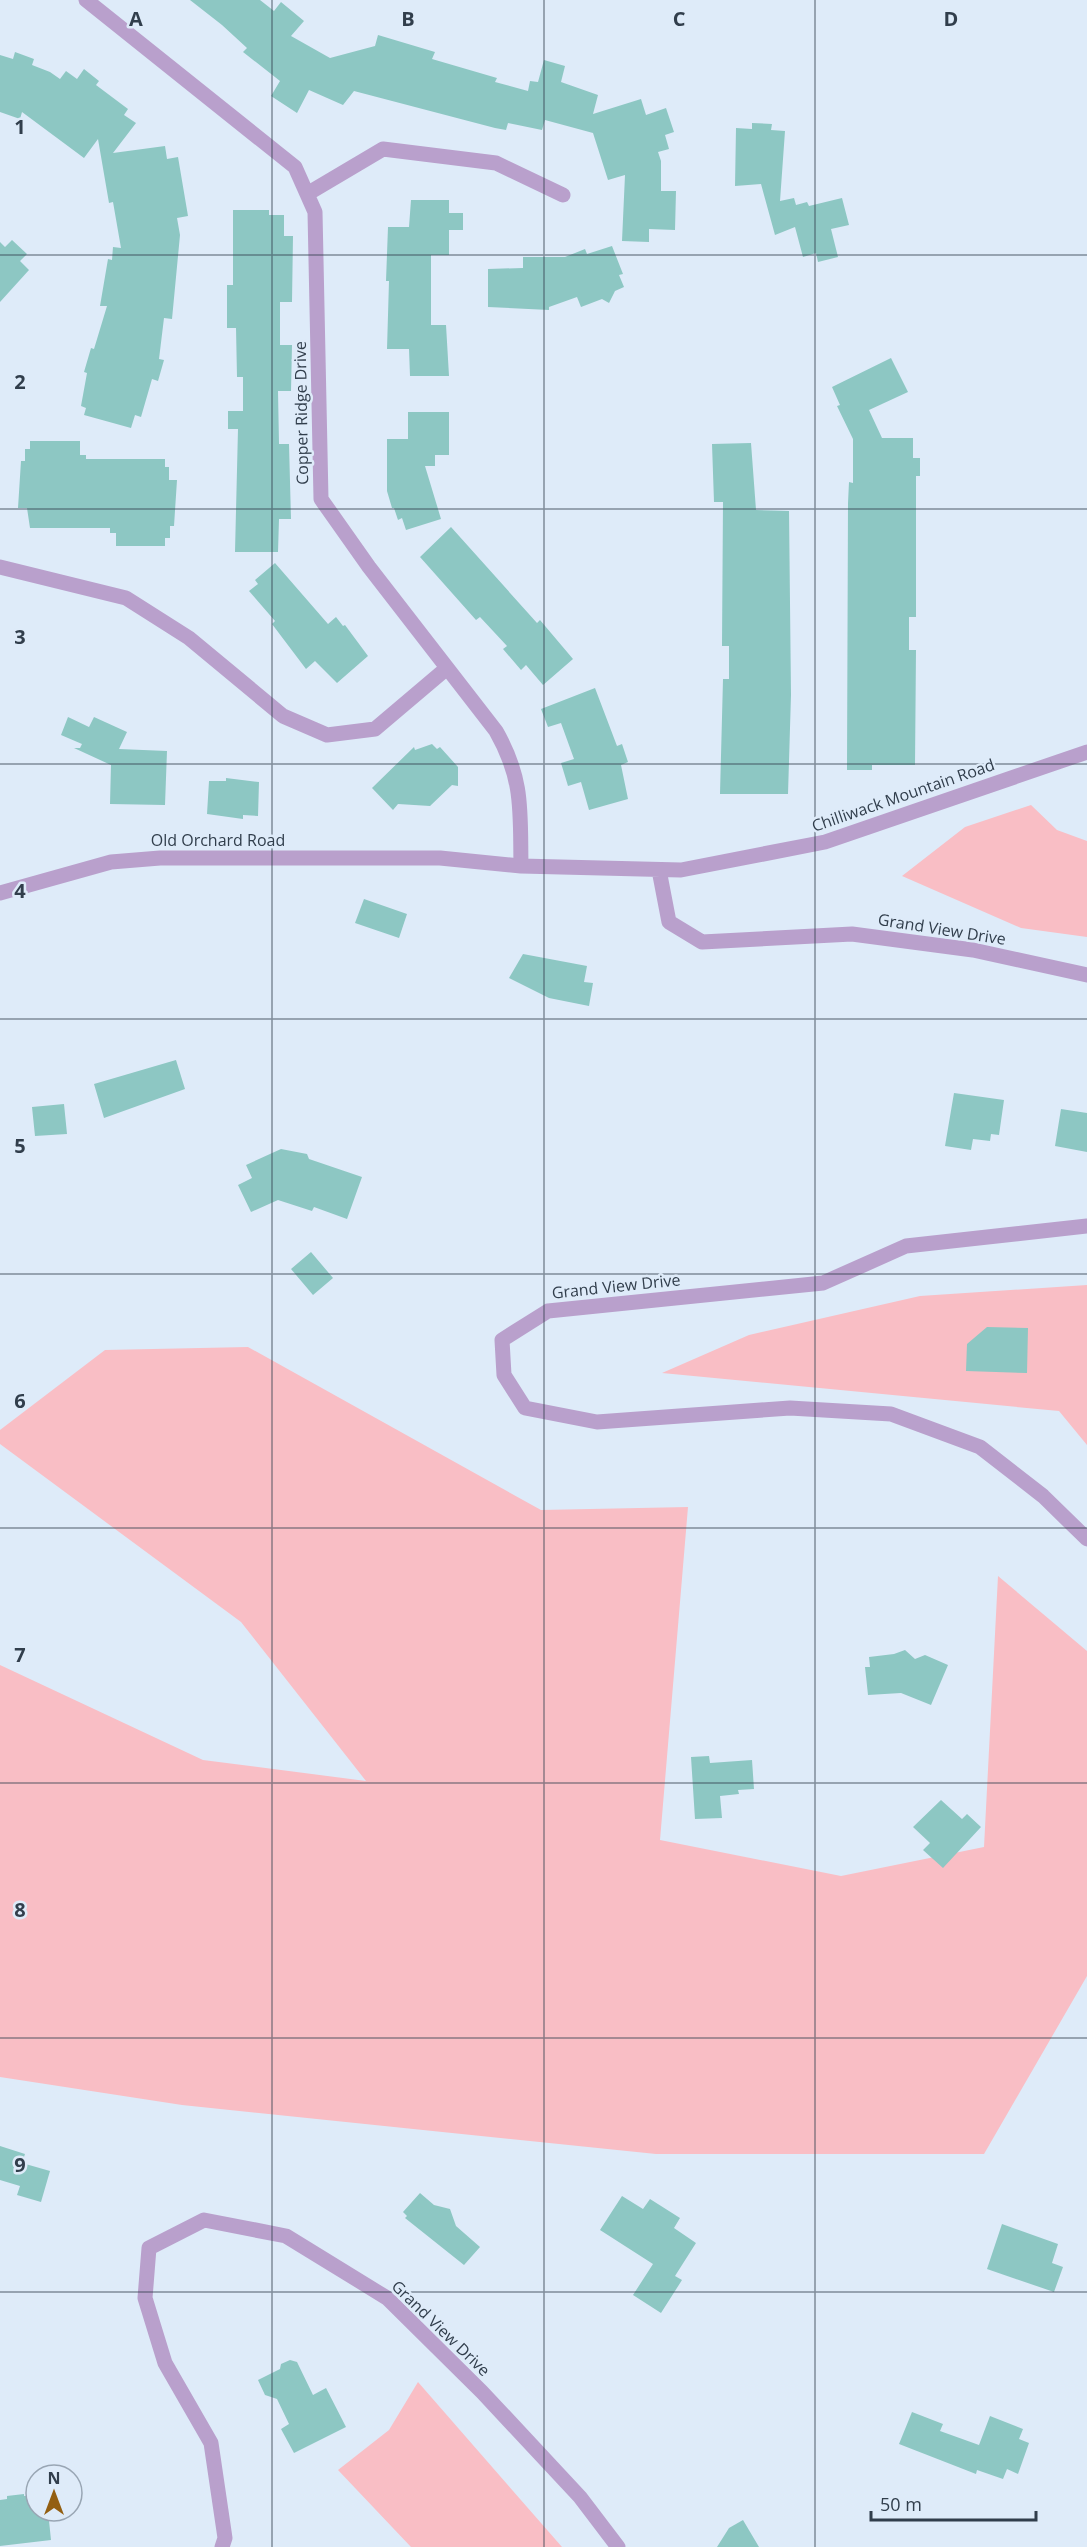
<svg xmlns="http://www.w3.org/2000/svg" width="1087" height="2547" font-family="'Open Sans',sans-serif">
	<style>
		.green { fill: #f9bec5 }
		.building { fill: #8dc7c3 }
		.lines { fill: none; stroke-linecap: round; stroke-linejoin: round }
		.minor { stroke: #b9a0cc; stroke-width: 15 }
		.grid { fill: none; stroke: #313e4c; stroke-width: 1.5; stroke-opacity: 0.55 }
		.labels { text-anchor: middle; dominant-baseline: central; stroke-width: 5; stroke-linejoin: round; paint-order: stroke }
		.street-label { font-size: 16px; fill: #313e4c; stroke: #deebf9 }
		.grid-label { font-size: 20px; text-anchor: middle; font-weight: bold; fill: #313e4c; stroke: #deebf9; stroke-width: 5; stroke-linejoin: round; paint-order: stroke }
	</style>
	<rect width="100%" height="100%" fill="#deebf9"/>
	<!-- green -->
	<path class="green" d="M 1031,805 L 1057,830 L 1087,841 L 1087,937 L 1021,928 L 902,876 L 965,827 Z
		M 1087,1285 L 1087,1445 L 1059,1411 L 662,1373 L 749,1335 L 920,1296 Z
		M 248,1347 L 541,1510 L 688,1507 L 660,1840 L 841,1876 L 984,1847 L 998,1576 L 1087,1651 L 1087,1976 L 984,2154 L 656,2154 L 182,2105 L 0,2077 L 0,1665 L 203,1760 L 366,1781 L 241,1622 L 0,1444 L 0,1430 L 105,1350 Z
		M 418,2382 L 562,2547 L 411,2547 L 338,2470 L 389,2430 Z"/>
	<!-- building -->
	<path class="building" d="M 190,0 L 260,0 L 274,11 L 281,2 L 304,21 L 291,36 L 330,58 L 375,46 L 378,35 L 435,52 L 432,59 L 497,78 L 495,82 L 528,91 L 530,81 L 538,82 L 544,60 L 565,66 L 561,82 L 598,95 L 593,114 L 641,99 L 646,115 L 666,108 L 674,132 L 665,135 L 669,149 L 658,152 L 661,161 L 661,191 L 676,191 L 675,230 L 649,229 L 649,242 L 622,241 L 625,175 L 608,180 L 593,133 L 545,120 L 542,130 L 508,123 L 506,130 L 495,128 L 354,91 L 343,105 L 309,90 L 297,113 L 271,96 L 280,81 L 243,52 L 247,48 L 222,25 Z
		M 15,52 L 34,59 L 32,65 L 50,72 L 60,79 L 66,71 L 77,79 L 84,69 L 99,81 L 96,85 L 128,109 L 124,115 L 136,123 L 113,153 L 165,146 L 167,159 L 178,157 L 188,216 L 177,218 L 180,235 L 172,319 L 164,318 L 159,359 L 164,360 L 158,381 L 152,379 L 141,417 L 135,415 L 131,428 L 84,415 L 86,408 L 81,406 L 87,373 L 84,372 L 91,348 L 94,349 L 107,306 L 100,306 L 108,259 L 112,260 L 113,247 L 121,248 L 113,202 L 109,203 L 98,139 L 84,158 L 22,112 L 20,119 L 0,112 L 0,55 L 13,59 Z
		M 752,123 L 772,124 L 771,130 L 785,131 L 780,201 L 794,198 L 796,205 L 807,202 L 809,206 L 842,198 L 849,225 L 831,229 L 838,257 L 818,262 L 816,253 L 803,257 L 795,227 L 775,235 L 761,184 L 735,186 L 736,128 L 752,129 Z
		M 411,200 L 449,200 L 449,213 L 463,213 L 463,230 L 449,230 L 449,255 L 431,255 L 431,325 L 446,325 L 449,376 L 410,376 L 409,349 L 387,349 L 389,281 L 386,281 L 388,227 L 409,227 Z
		M 233,210 L 269,210 L 269,215 L 284,215 L 284,236 L 293,236 L 292,302 L 280,302 L 280,345 L 292,345 L 291,391 L 278,391 L 279,444 L 289,444 L 291,519 L 279,519 L 278,552 L 235,552 L 238,429 L 228,429 L 228,411 L 243,411 L 243,377 L 237,377 L 236,328 L 227,328 L 227,285 L 233,285 Z
		M 12,240 L 27,254 L 20,261 L 29,270 L 0,302 L 0,242 L 5,247 Z
		M 612,246 L 623,274 L 619,275 L 624,287 L 615,291 L 609,303 L 602,299 L 581,307 L 577,297 L 549,307 L 549,310 L 488,307 L 488,269 L 523,268 L 523,257 L 565,257 L 585,249 L 587,254 Z
		M 891,358 L 908,392 L 869,410 L 882,438 L 913,438 L 913,458 L 920,458 L 920,476 L 916,476 L 916,617 L 909,617 L 909,650 L 916,650 L 915,765 L 872,765 L 872,770 L 847,770 L 848,503 L 849,482 L 853,483 L 853,439 L 837,406 L 840,405 L 832,387 Z
		M 408,412 L 449,412 L 449,455 L 435,455 L 435,466 L 425,466 L 441,519 L 406,530 L 402,518 L 398,520 L 394,508 L 392,508 L 387,491 L 387,439 L 408,439 Z
		M 30,441 L 80,441 L 80,455 L 86,455 L 86,459 L 165,459 L 165,467 L 169,467 L 169,480 L 177,480 L 174,526 L 170,526 L 170,538 L 165,538 L 165,546 L 116,546 L 116,533 L 110,533 L 110,528 L 30,528 L 27,508 L 18,508 L 21,461 L 25,461 L 25,449 L 30,449 Z
		M 751,443 L 756,510 L 789,511 L 791,695 L 788,794 L 720,794 L 723,679 L 729,679 L 729,646 L 722,646 L 723,502 L 714,502 L 712,444 Z
		M 451,527 L 537,623 L 540,620 L 573,659 L 543,685 L 526,665 L 521,670 L 503,649 L 507,646 L 480,617 L 476,620 L 420,557 Z
		M 275,563 L 328,624 L 336,617 L 343,626 L 345,625 L 368,656 L 337,683 L 315,661 L 306,669 L 272,624 L 275,621 L 249,591 L 258,584 L 255,580 Z
		M 595,688 L 617,746 L 622,744 L 628,762 L 621,765 L 628,799 L 589,810 L 581,782 L 568,786 L 561,763 L 574,759 L 561,723 L 548,727 L 541,709 Z
		M 68,717 L 89,727 L 94,717 L 127,732 L 119,749 L 167,751 L 165,805 L 110,804 L 111,765 L 74,748 L 80,748 L 82,744 L 61,735 Z
		M 432,744 L 437,749 L 440,747 L 458,767 L 458,786 L 452,785 L 430,806 L 398,804 L 393,810 L 372,788 L 414,747 L 415,750 Z
		M 226,778 L 259,782 L 258,816 L 243,815 L 243,819 L 207,814 L 209,781 L 226,781 Z
		M 364,899 L 407,914 L 399,938 L 355,923 Z
		M 523,954 L 587,966 L 584,982 L 593,983 L 589,1006 L 549,998 L 509,978 Z
		M 176,1060 L 185,1089 L 104,1118 L 94,1084 Z
		M 954,1093 L 1004,1100 L 999,1135 L 991,1134 L 990,1141 L 973,1139 L 971,1150 L 945,1146 Z
		M 64,1104 L 67,1134 L 35,1136 L 32,1107 Z
		M 1061,1109 L 1087,1113 L 1087,1152 L 1055,1146 Z
		M 281,1149 L 307,1154 L 309,1159 L 362,1177 L 347,1219 L 314,1207 L 312,1211 L 278,1200 L 251,1212 L 238,1185 L 252,1178 L 246,1165 Z
		M 311,1252 L 333,1278 L 313,1295 L 291,1269 Z
		M 987,1327 L 1028,1328 L 1027,1373 L 966,1371 L 967,1344 Z
		M 905,1650 L 915,1659 L 925,1655 L 948,1665 L 931,1705 L 901,1693 L 868,1695 L 865,1667 L 870,1667 L 869,1657 L 894,1654 Z
		M 709,1756 L 710,1763 L 752,1760 L 754,1789 L 738,1790 L 739,1794 L 720,1796 L 722,1818 L 695,1819 L 691,1757 Z
		M 941,1800 L 962,1819 L 967,1814 L 981,1827 L 943,1868 L 923,1850 L 930,1843 L 913,1827 Z
		M 0,2146 L 25,2154 L 22,2163 L 50,2171 L 41,2202 L 17,2195 L 20,2186 L 0,2180 Z
		M 420,2193 L 434,2205 L 450,2209 L 456,2226 L 480,2247 L 464,2265 L 405,2218 L 407,2216 L 403,2212 Z
		M 622,2196 L 643,2209 L 650,2199 L 680,2218 L 674,2228 L 696,2243 L 675,2276 L 682,2280 L 661,2313 L 633,2295 L 653,2264 L 600,2230 Z
		M 1002,2224 L 1058,2244 L 1052,2263 L 1063,2267 L 1054,2292 L 987,2269 Z
		M 290,2360 L 297,2362 L 313,2395 L 326,2388 L 346,2427 L 294,2453 L 281,2429 L 289,2424 L 277,2399 L 265,2395 L 258,2380 L 280,2369 L 281,2364 Z
		M 912,2412 L 943,2424 L 940,2431 L 979,2445 L 990,2416 L 1023,2429 L 1019,2439 L 1029,2443 L 1018,2474 L 1007,2469 L 1003,2479 L 977,2470 L 976,2474 L 899,2444 Z
		M 24,2494 L 24,2496 L 36,2495 L 36,2511 L 48,2511 L 51,2540 L 0,2546 L 0,2500 L 7,2499 L 7,2496 Z
		M 743,2520 L 759,2547 L 717,2547 L 729,2528 Z"/>
	<g class="lines">
		<!-- minor -->
		<path class="minor" d="M 86,0 L 295,167 L 315,212 L 321,499 L 369,567 L 496,731 C 524,780 520,812 521,866
			M 307,194 L 383,149 L 496,163 L 563,195
			M 0,567 L 126,598 L 189,638 L 283,716 L 327,735 L 375,729 L 447,668
			M 659,870 L 669,922 L 702,942 L 852,934 L 973,950 L 1087,975
			M 0,893 L 111,862 L 160,858 L 440,858 L 521,866 L 681,870 L 825,842 L 1087,752
			M 1087,1226 L 906,1246 L 823,1283 L 548,1311 L 502,1340 L 504,1375 L 525,1408 L 597,1422 L 790,1408 L 891,1414 L 980,1447 L 1043,1496 L 1087,1539
			M 222,2547 L 225,2538 L 211,2443 L 165,2363 L 145,2298 L 149,2248 L 204,2220 L 286,2236 L 387,2298 L 482,2392 L 580,2497 L 618,2547"/>
	</g>
	<!-- grid -->
	<path class="grid" d="M 272,0 L 272,2547M 544,0 L 544,2547M 815,0 L 815,2547M 0,255 L 1087,255M 0,509 L 1087,509M 0,764 L 1087,764M 0,1019 L 1087,1019M 0,1274 L 1087,1274M 0,1528 L 1087,1528M 0,1783 L 1087,1783M 0,2038 L 1087,2038M 0,2292 L 1087,2292"/>
	<g class="labels">
		<!-- street labels -->
		<g class="street-label">
			<text transform="translate(301 413) rotate(-91)">Copper Ridge Drive</text>
			<text transform="translate(903 795) rotate(-19)">Chilliwack Mountain Road</text>
			<text x="218" y="840">Old Orchard Road</text>
			<text transform="translate(942 929) rotate(9)">Grand View Drive</text>
			<text transform="translate(616 1286) rotate(-6)">Grand View Drive</text>
			<text transform="translate(441 2328) rotate(44)">Grand View Drive</text>
		</g>
	</g>
	<g class="grid-label">
		<text x="136" y="26">A</text>
		<text x="408" y="26">B</text>
		<text x="679" y="26">C</text>
		<text x="951" y="26">D</text>
		<text x="20" y="134">1</text>
		<text x="20" y="389">2</text>
		<text x="20" y="644">3</text>
		<text x="20" y="898">4</text>
		<text x="20" y="1153">5</text>
		<text x="20" y="1408">6</text>
		<text x="20" y="1662">7</text>
		<text x="20" y="1917">8</text>
		<text x="20" y="2172">9</text>
	</g>
	<!-- north arrow -->
	<g transform="translate(54 2493)"><circle r="28" fill="#deebf9" stroke="#99a6b4" stroke-width="1.5"/>
	<path d="M0-4.5L10 22L0 15L-10 22Z" fill="#935f12"/>
	<text y="-9" font-size="16" font-weight="bold" text-anchor="middle" fill="#313e4c">N</text>
	</g>
	<!-- scale -->
	<path d="M871 2511v9h165v-9" fill="none" stroke="#313e4c" stroke-width="3"/>
	<text x="880" y="2511" font-size="18" fill="#313e4c" stroke="#deebf9" stroke-width="4.5" paint-order="stroke">50 m</text>
</svg>
